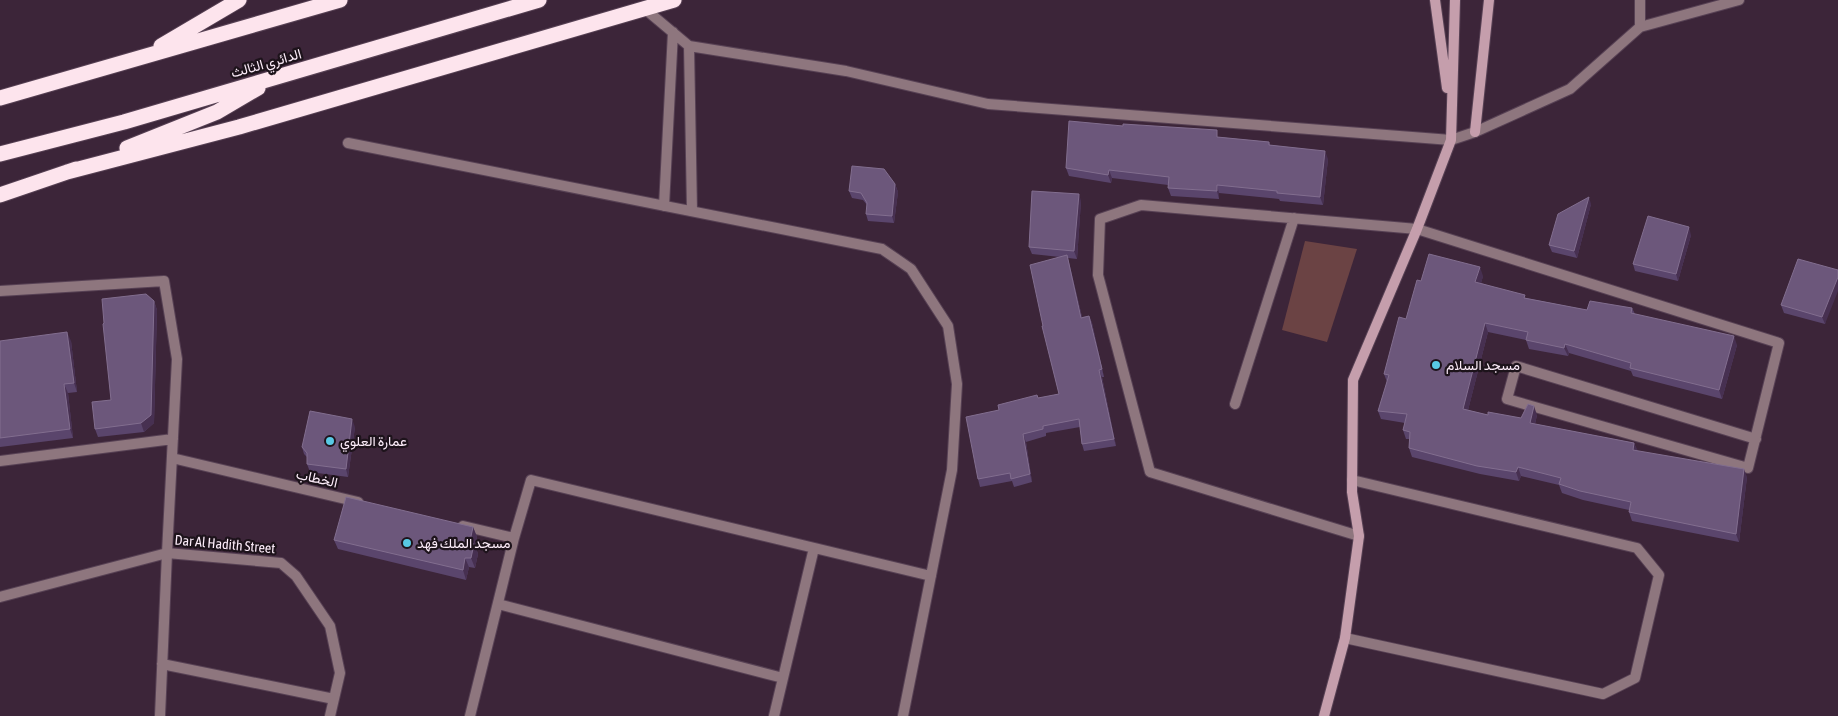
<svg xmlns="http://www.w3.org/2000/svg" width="1838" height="716" font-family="'Asap Condensed',Vazirmatn,sans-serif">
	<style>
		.grass { fill: #6b4344 }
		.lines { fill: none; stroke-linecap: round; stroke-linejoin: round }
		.street-casing { stroke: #574154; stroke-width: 12 }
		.secondary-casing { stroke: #574154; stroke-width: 12 }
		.highway-casing { stroke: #574154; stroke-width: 17 }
		.street { stroke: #8e767e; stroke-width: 10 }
		.secondary { stroke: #c59eac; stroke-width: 10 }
		.highway { stroke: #fde4ed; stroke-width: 15 }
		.wall { fill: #5a456c }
		.shaded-wall { fill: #473051 }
		.building { fill: #6c577b; stroke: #826e8f }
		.poi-dot { fill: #58c9e4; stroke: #1d131b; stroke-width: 2 }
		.labels { text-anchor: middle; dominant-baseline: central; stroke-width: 4.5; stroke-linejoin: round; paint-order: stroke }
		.street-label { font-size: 14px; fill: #fcecf9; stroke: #1d131b }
		.poi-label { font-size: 14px; fill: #fcecf9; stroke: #1d131b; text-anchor: start }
	</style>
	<rect width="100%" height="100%" fill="#3c2539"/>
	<!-- grass -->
	<path class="grass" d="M 1305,241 L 1357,249 L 1327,342 L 1282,330 Z"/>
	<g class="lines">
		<!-- street casing -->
		<g class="street-casing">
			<path id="street" d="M 645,9 L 689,46 L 846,71 L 988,104 L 1451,140 L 1475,132 L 1570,89 L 1640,27 L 1739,0
				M 1640,27 L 1640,0
				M 689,46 L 692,211
				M 348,143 L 882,249 L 911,269 L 948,326 L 957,384 L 952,470 L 903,716
				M 664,206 L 673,32
				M 0,291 L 164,281 L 177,359 L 167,553 L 160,716
				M 1235,404 L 1294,218
				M 172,458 L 358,502
				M 0,461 L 173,439
				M 463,526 L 514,538
				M 1359,536 L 1150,472 L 1098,275 L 1100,219 L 1141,205 L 1417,229 L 1779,343 L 1748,468 L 1507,399 L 1516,366 L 1756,439
				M 0,597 L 167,553 L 281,563 L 296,576 L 330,626 L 340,673 L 330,716
				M 498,604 L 783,678
				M 1345,638 L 1603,694 L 1635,678 L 1659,575 L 1637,548 L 1352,480
				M 162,664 L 334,699
				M 470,716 L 514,538 L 531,480 L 931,576
				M 774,716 L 814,548"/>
		</g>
		<!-- secondary casing -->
		<g class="secondary-casing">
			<path id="secondary" d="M 1435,0 L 1447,88
				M 1475,132 L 1489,0
				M 1324,716 L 1345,638 L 1359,536 L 1352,492 L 1353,380 L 1417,229 L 1451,140 L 1455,0"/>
		</g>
		<!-- highway casing -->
		<g class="highway-casing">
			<path id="highway" d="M 161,46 L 239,0
				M 0,98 L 340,0
				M 127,148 L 217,112 L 258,88
				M 0,154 L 124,122 L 539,0
				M 67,172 L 239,127 L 674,0
				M 0,195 L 76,169"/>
		</g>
		<!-- street -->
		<use href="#street" class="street"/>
		<!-- secondary -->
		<use href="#secondary" class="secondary"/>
		<!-- highway -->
		<use href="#highway" class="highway"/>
	</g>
	<!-- wall -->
	<path class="wall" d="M 1219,137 L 1269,142 L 1270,145 L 1328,159 L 1323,205 L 1280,201 L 1279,199 L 1219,193 L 1219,199 L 1171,196 L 1168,188 L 1168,185 L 1112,178 L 1111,183 L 1069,176 L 1066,168 Z
		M 895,184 L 898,192 L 894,223 L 868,221 L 866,214 L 867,205 L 863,200 L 852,198 L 849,191 Z
		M 1081,201 L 1077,259 L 1068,258 L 1082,317 L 1089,316 L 1092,323 L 1104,377 L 1102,377 L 1116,446 L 1084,451 L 1082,444 L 1080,427 L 1046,433 L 1046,436 L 1026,442 L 1032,482 L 1014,487 L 1012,481 L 980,487 L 978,479 L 999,410 L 1038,398 L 1059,394 L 1043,326 L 1060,257 L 1032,254 L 1029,247 Z
		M 1591,204 L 1577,258 L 1552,252 L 1549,245 Z
		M 1691,235 L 1678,281 L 1635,271 L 1633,264 Z
		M 1838,270 L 1825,324 L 1784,313 L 1781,305 Z
		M 1483,276 L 1481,283 L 1526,298 L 1587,310 L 1632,308 L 1635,314 L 1737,345 L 1722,399 L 1633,376 L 1631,371 L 1569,353 L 1568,356 L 1529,349 L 1526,340 L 1488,332 L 1468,410 L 1488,415 L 1521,418 L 1537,415 L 1535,424 L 1634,443 L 1637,451 L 1747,477 L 1739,542 L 1632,521 L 1629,512 L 1629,510 L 1583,500 L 1562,493 L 1559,485 L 1521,476 L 1519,481 L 1480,474 L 1412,457 L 1409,448 L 1409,439 L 1406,439 L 1403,430 L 1405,423 L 1381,419 L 1378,411 L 1387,382 L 1384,374 L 1406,319 Z
		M 154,301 L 157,310 L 154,423 L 144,432 L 98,437 L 95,429 L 111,400 L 104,323 Z
		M 0,341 L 71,341 L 77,392 L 68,393 L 73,438 L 0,447 Z
		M 355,427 L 348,477 L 310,472 L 307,464 L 307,457 L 304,454 L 302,447 Z
		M 473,527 L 477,537 L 475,545 L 478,554 L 475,568 L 469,567 L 466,580 L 338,549 L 334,540 Z"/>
	<!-- shaded-wall -->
	<path class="shaded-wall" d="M 1325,151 L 1328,159 L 1323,205 L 1320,197 Z
		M 1109,170 L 1112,178 L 1111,183 L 1108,175 Z
		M 895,184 L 898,192 L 894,223 L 892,216 Z
		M 1217,185 L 1219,193 L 1219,199 L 1217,191 Z
		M 1079,194 L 1081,201 L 1077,259 L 1074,251 Z
		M 1589,197 L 1591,204 L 1577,258 L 1574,251 Z
		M 1689,227 L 1691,235 L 1678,281 L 1676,274 Z
		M 1067,255 L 1069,263 L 1084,325 L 1081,318 Z
		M 1480,267 L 1483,276 L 1479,291 L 1475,282 Z
		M 1838,277 L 1838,291 L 1825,324 L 1822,317 Z
		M 154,301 L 157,310 L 154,423 L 144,432 L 141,423 Z
		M 1089,316 L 1092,323 L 1104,377 L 1102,369 Z
		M 1485,323 L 1488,332 L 1466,418 L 1463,409 Z
		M 67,332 L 71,341 L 77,392 L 74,383 Z
		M 1734,336 L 1737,345 L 1722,399 L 1719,390 Z
		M 1565,344 L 1569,353 L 1568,356 L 1564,348 Z
		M 1099,370 L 1102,377 L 1116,446 L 1114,439 Z
		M 64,384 L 68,393 L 73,438 L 70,429 Z
		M 1534,406 L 1537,415 L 1533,432 L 1530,423 Z
		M 352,419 L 355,427 L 348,477 L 346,469 Z
		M 1023,434 L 1026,442 L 1032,482 L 1030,474 Z
		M 1634,443 L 1638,451 L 1633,450 Z
		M 1518,467 L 1521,476 L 1519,481 L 1516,472 Z
		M 1744,469 L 1747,477 L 1739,542 L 1736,534 Z
		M 473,527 L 477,537 L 475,545 L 478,554 L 475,568 L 471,558 L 470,541 Z
		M 465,558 L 469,567 L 466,580 L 463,570 Z"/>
	<!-- building -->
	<path class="building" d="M 1069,121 L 1123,126 L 1123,124 L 1217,130 L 1217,137 L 1269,142 L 1269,145 L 1325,151 L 1320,197 L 1277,193 L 1277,191 L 1217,185 L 1217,191 L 1168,188 L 1169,177 L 1109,170 L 1108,175 L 1066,168 Z
		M 852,166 L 884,169 L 895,184 L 892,216 L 866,214 L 867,203 L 861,193 L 849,191 Z
		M 1032,191 L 1079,194 L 1074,251 L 1029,247 Z
		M 1589,197 L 1574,251 L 1549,245 L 1558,214 Z
		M 1648,216 L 1689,227 L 1676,274 L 1633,264 Z
		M 1429,254 L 1480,267 L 1475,282 L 1525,295 L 1524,298 L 1587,310 L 1590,301 L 1632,308 L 1631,313 L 1734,336 L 1719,390 L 1630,368 L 1631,363 L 1565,344 L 1564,348 L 1526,340 L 1528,332 L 1485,323 L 1463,409 L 1488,415 L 1488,412 L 1521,418 L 1528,404 L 1534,406 L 1530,423 L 1634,443 L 1633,450 L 1744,469 L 1736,534 L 1629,512 L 1631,502 L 1580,491 L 1559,484 L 1561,478 L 1518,467 L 1516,472 L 1477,466 L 1409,448 L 1410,432 L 1403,430 L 1407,414 L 1378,411 L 1389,375 L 1384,374 L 1399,317 L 1406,319 L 1417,280 L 1421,281 Z
		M 1067,255 L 1081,318 L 1089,316 L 1102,369 L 1099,370 L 1114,439 L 1082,444 L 1079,419 L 1043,426 L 1043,429 L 1023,434 L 1030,474 L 1011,479 L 1010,473 L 978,479 L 966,417 L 999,410 L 998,405 L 1037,395 L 1038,398 L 1059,394 L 1042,326 L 1043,326 L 1030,265 Z
		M 1798,259 L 1838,270 L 1838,277 L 1822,317 L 1781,305 Z
		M 146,294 L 154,301 L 151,415 L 141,423 L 95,429 L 92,402 L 111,400 L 103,324 L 104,323 L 102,299 Z
		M 67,332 L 74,383 L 64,384 L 70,429 L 0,438 L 0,341 Z
		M 310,411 L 352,419 L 346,469 L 307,464 L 307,453 L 302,447 Z
		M 346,497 L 473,527 L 470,541 L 474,544 L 471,558 L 465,558 L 463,570 L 334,540 Z"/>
	<!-- markers -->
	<g class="poi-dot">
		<circle cx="1436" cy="365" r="5"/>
		<circle cx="330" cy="441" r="5"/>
		<circle cx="407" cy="543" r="5"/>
	</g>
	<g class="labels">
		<!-- street labels -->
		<g class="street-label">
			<text transform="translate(266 63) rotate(-16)">الدائري الثالث</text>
			<text transform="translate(317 478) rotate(13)">الخطاب</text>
			<text transform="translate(225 544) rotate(5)">Dar Al Hadith Street</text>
		</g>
		<!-- poi labels -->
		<g class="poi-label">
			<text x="1446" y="365">مسجد السلام</text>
			<text x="340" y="441">عمارة العلوي</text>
			<text x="417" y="543">مسجد الملك فهد</text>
		</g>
	</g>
</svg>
